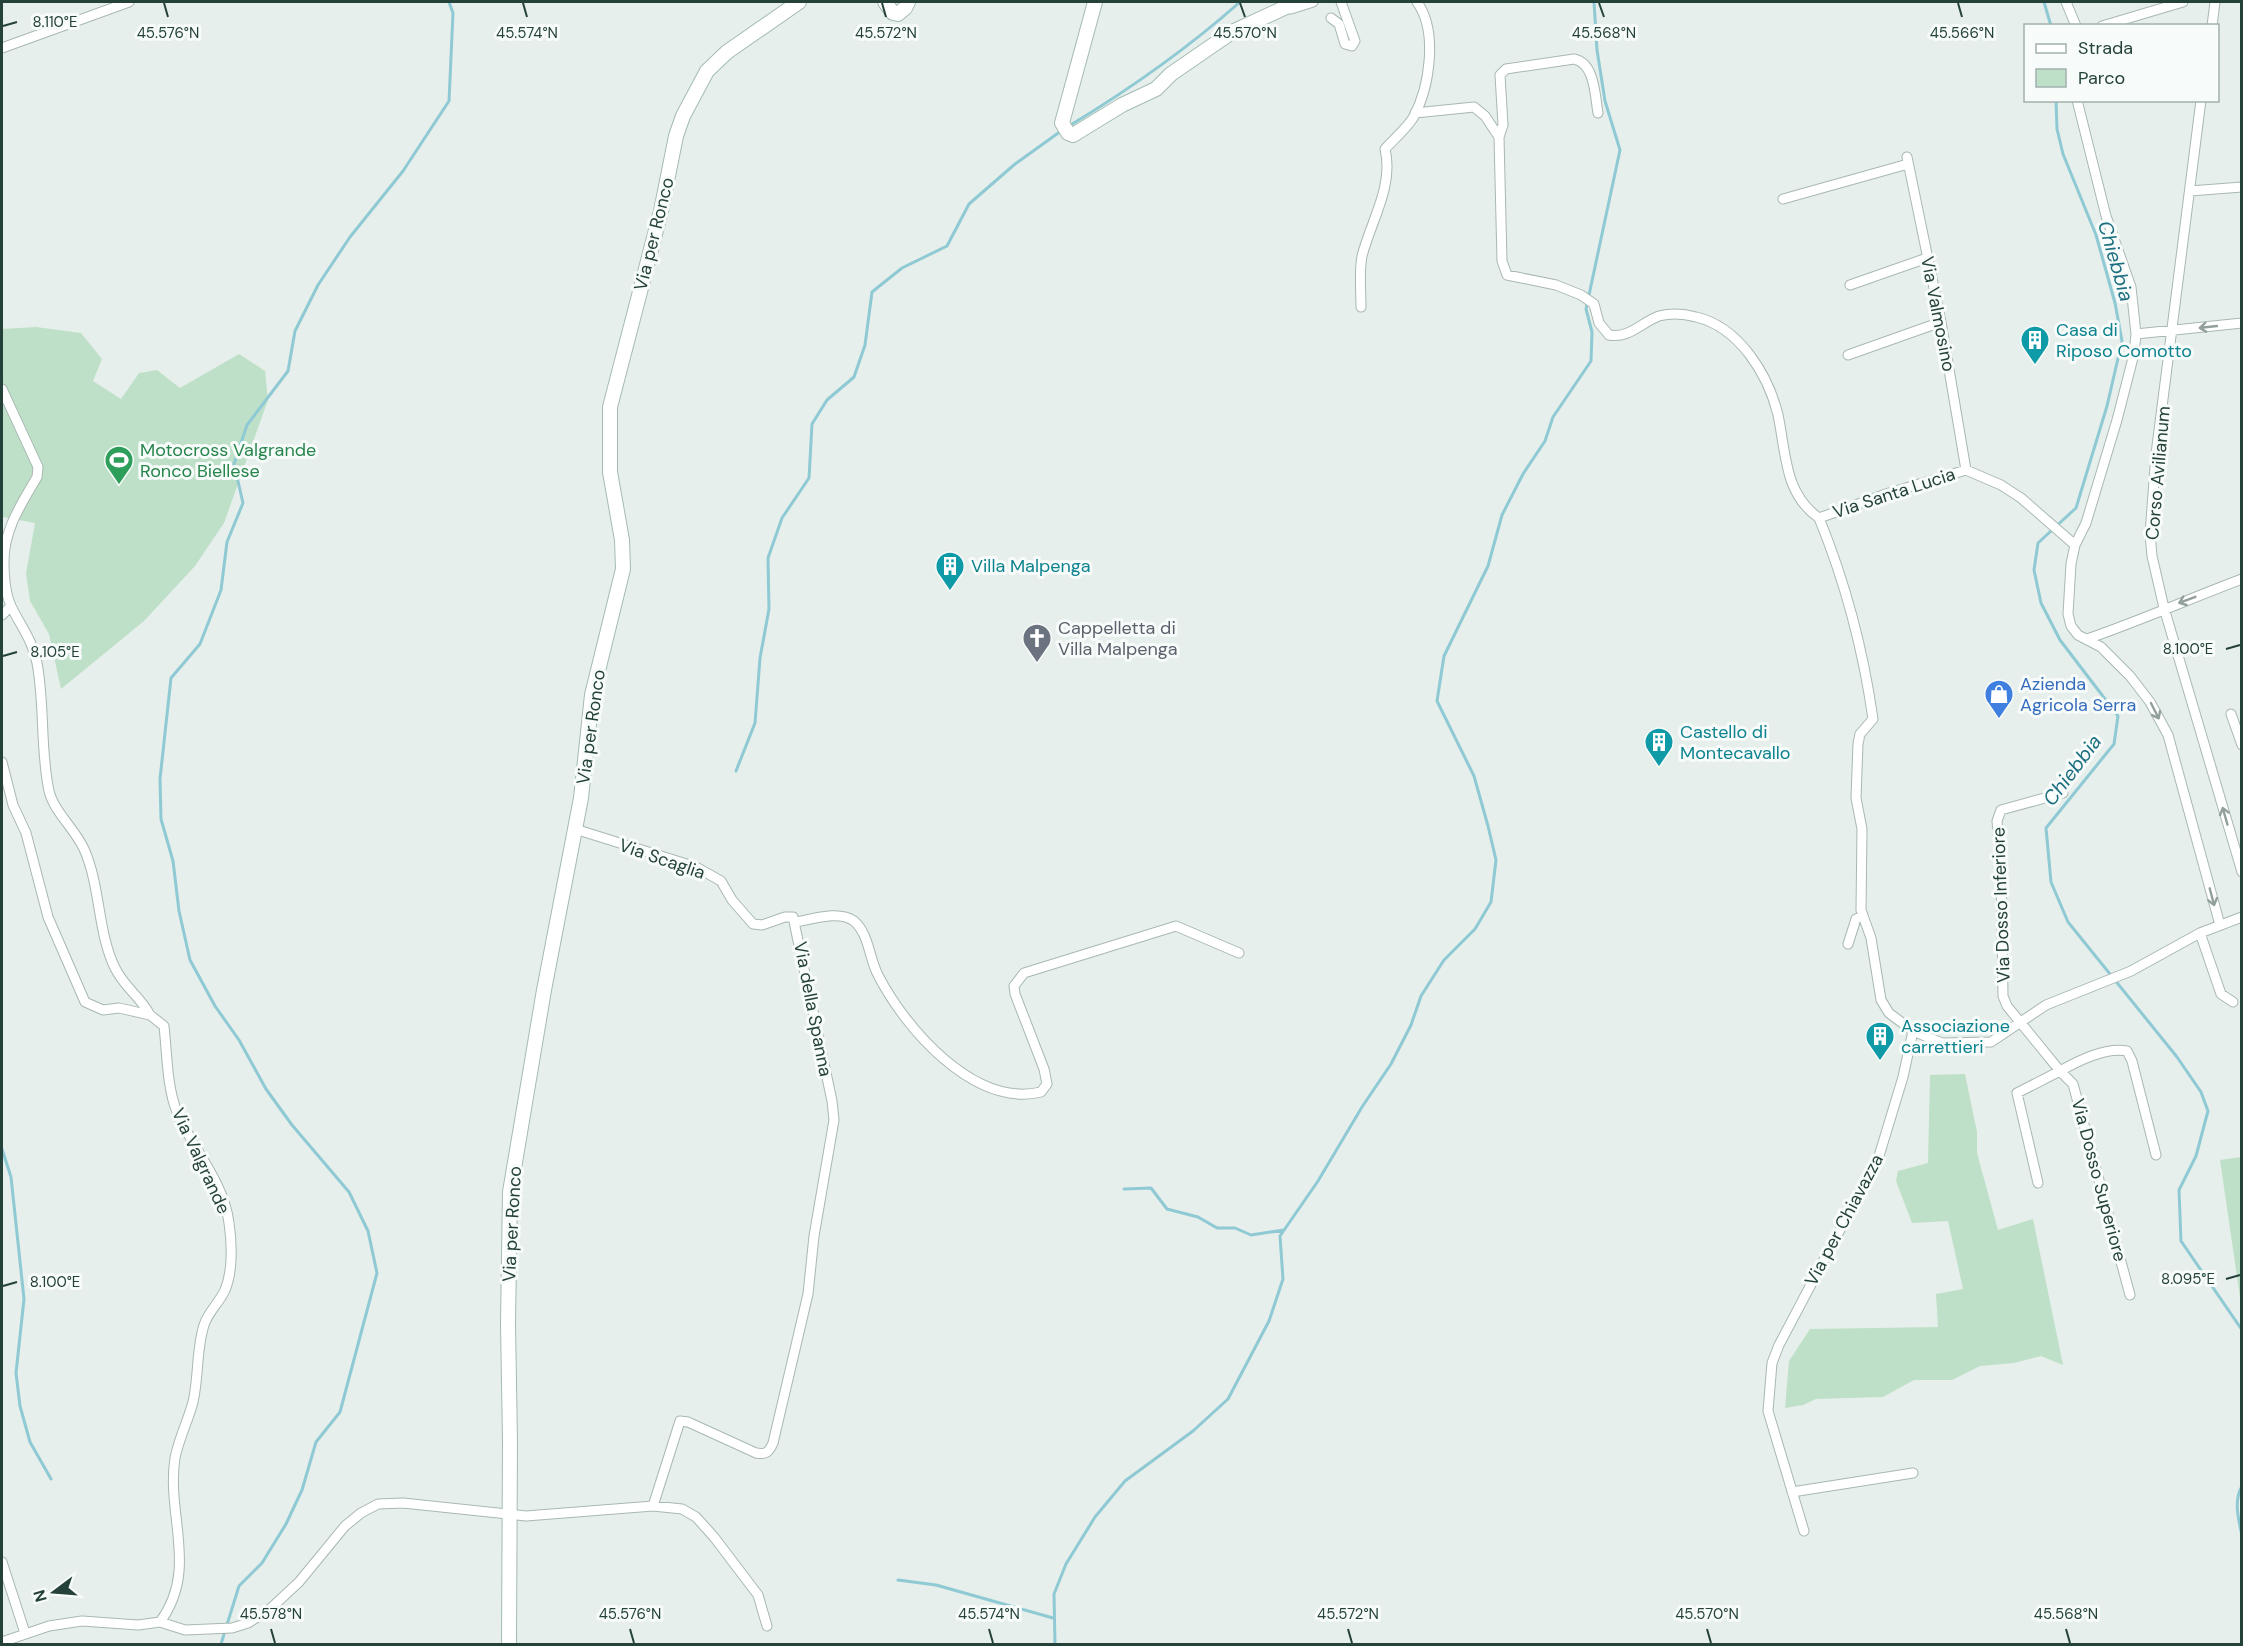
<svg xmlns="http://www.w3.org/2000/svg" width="2243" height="1646" font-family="'DM Sans',sans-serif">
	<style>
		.green { fill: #bfe0c8 }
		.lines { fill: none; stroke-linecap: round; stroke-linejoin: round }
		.stream { stroke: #8ec9d4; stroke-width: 3 }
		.street-casing { stroke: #a8b8b2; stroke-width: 11 }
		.secondary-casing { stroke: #a4bbb3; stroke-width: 16 }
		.street { stroke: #fff; stroke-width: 9 }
		.secondary { stroke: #fff; stroke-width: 14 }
		.oneway { stroke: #92a09c }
		.ticks { fill: none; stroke: #24423a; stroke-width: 2 }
		.labels { text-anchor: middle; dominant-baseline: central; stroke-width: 6; stroke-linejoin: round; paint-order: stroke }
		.street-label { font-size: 18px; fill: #24423a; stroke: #f7fbf9 }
		.culture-label { font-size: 18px; fill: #0d838f; stroke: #f7fbf9; text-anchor: start }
		.leisure-label { font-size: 18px; fill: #27864d; stroke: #f7fbf9; text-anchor: start }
		.worship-label { font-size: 18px; fill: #5b616d; stroke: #f7fbf9; text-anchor: start }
		.shop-label { font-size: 18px; fill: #366cbe; stroke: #f7fbf9; text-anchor: start }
		.water-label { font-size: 20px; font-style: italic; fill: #1c6f80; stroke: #f7fbf9 }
		.ticks-label { font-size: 15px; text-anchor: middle; fill: #24423a; stroke: #f7fbf9; stroke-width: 6; stroke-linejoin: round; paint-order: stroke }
	</style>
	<rect width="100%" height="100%" fill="#e6efeb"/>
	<!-- green -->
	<path class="green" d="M 36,327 L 81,333 L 102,359 L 93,381 L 121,399 L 139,373 L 157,370 L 180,388 L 239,354 L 265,371 L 268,400 L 224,523 L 195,566 L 144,621 L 61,689 L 49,634 L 30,601 L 26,573 L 35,523 L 2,517 L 2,329 Z
		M 1965,1074 L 1977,1132 L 1977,1153 L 1998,1230 L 2033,1219 L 2063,1365 L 2041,1356 L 2014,1363 L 1980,1366 L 1952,1380 L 1914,1380 L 1883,1397 L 1816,1399 L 1803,1405 L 1785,1408 L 1789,1361 L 1810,1329 L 1938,1327 L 1936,1294 L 1963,1289 L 1948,1221 L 1912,1223 L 1896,1181 L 1898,1171 L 1928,1163 L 1930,1075 Z
		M 2241,1157 L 2242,1157 L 2241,1304 L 2220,1160 Z"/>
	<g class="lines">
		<!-- stream -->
		<path class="stream" d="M 2044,2 L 2051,26
			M 2056,100 L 2057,129 L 2063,154 L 2096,235 L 2115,303 L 2122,341 L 2107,406 L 2076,508 L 2038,543 L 2034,570 L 2041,603 L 2060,640 L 2118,716 L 2114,744 L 2046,828 L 2051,882 L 2068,922 L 2177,1057 L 2201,1092 L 2208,1111 L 2196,1156 L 2179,1190 L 2181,1241 L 2242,1330
			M 1069,126 C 1130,89 1187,49 1240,2
			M 736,771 L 755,723 L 760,658 L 769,609 L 768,558 L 782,518 L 809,478 L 812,424 L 827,400 L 854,377 L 865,345 L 872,292 L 902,268 L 947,246 L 969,204 L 1015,164 L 1061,131
			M 2,1149 L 11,1177 L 24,1299 L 16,1373 L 20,1406 L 30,1442 L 51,1479
			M 1124,1189 L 1151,1188 L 1167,1209 L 1198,1217 L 1217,1228 L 1235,1228 L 1251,1235 L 1284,1230
			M 2242,1486 C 2233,1502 2239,1520 2242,1536
			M 898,1580 L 936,1585 L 1053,1618
			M 221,1644 L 239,1586 L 262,1563 L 286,1524 L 302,1490 L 316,1442 L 340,1412 L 377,1273 L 368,1231 L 349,1192 L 292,1125 L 266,1089 L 239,1040 L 215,1006 L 190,960 L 179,911 L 173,861 L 161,819 L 160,779 L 171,678 L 200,644 L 221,590 L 227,542 L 243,503 L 234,464 L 247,425 L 288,371 L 295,331 L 318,285 L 350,237 L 403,171 L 449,101 L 453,13 L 449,2
			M 1055,1644 L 1054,1594 L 1066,1564 L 1095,1517 L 1125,1481 L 1193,1431 L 1228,1399 L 1269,1321 L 1283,1279 L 1280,1236 L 1318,1181 L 1362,1107 L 1391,1064 L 1411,1025 L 1421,996 L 1444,960 L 1475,929 L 1491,902 L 1496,860 L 1488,826 L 1474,776 L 1437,701 L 1444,656 L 1488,566 L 1502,515 L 1523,474 L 1545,441 L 1553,417 L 1591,361 L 1592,332 L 1586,309 L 1620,150 L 1605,101 L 1597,50 L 1594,2"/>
		<!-- street casing -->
		<g class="street-casing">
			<path id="street" d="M 2066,2 L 2076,26
				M 1291,9 L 1313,2
				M 1331,18 L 1339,24 L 1345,44 L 1352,46 L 1355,41 L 1341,2
				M 2102,26 L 2183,2
				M 2212,26 L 2215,2
				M 2,48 L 129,2
				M 2077,100 L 2106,216 L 2131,287 L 2136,334 L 2134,354 L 2117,420 L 2086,523 L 2075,545 L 2071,564 L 2068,614 L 2071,626 L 2078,635 L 2101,647 L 2130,676 L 2150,702 L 2168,735 L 2220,925
				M 2201,100 L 2156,454 L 2150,534 L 2152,556 L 2164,608 L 2242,872
				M 1415,113 L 1474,107 L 1485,116 L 1499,137 L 1502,261 L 1507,275 L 1556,285 L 1581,295 L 1594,304 L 1599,323 L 1609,335 C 1629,339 1642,322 1659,316 C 1671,313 1685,314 1696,317 C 1739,327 1768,374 1778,415 C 1786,452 1784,494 1819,518
				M 1499,137 L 1503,125 L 1500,75 L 1506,69 L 1574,59 C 1595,63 1595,96 1598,113
				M 1907,157 L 1941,322 L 1966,470
				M 2190,191 L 2242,187
				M 1783,199 L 1908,164
				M 1850,285 L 1927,258
				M 1361,307 C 1361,291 1359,272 1362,256 C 1371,221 1394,186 1385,149 C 1394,139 1406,129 1413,118 C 1430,87 1438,31 1417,2
				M 2136,334 L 2242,323
				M 1848,355 L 1941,322
				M 2,389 L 38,467 L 37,477 C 22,503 4,529 4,561 C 4,575 5,593 11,606 C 20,625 33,641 37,663 C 45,705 40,749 49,791 C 54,812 75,829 84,849 C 101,887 97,931 115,968 C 124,987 140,996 150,1015
				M 1819,518 C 1846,584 1863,649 1873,719 L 1860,734 L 1858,744 L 1856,798 L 1862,829 L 1861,910 L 1871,938 L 1881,1000 L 1889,1013 L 1913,1031 L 1942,1043 L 1991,1042 L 2046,1005 L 2131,971 L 2200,933 L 2242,917
				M 1819,518 L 1889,493 L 1966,470 L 2001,485 L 2021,498 L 2075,545
				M 2,615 L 11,606
				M 2087,639 C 2139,621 2189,599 2242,579
				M 2231,714 L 2242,745
				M 2,762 L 13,805 L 26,833 L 48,917 L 85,1002 L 103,1010 L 119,1008 L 150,1015 L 164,1026 C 167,1053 167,1088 177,1112 C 192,1148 224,1182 229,1223 C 232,1243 233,1271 225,1290 C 219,1303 208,1312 204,1325 C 196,1350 199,1376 193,1402 C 188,1421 179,1438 175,1458 C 166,1516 199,1569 160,1622
				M 575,829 L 696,867 L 721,881 L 732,900 L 753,924 L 762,925 L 785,917 L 793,917 L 832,1101 L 834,1120 L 814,1236 L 808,1294 L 773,1443 C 769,1452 766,1455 756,1453 L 688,1422 L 680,1421 L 653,1506
				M 796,922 C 813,919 839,910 854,921 C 869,934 869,958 878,975 C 905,1028 974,1108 1041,1092 L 1047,1084 L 1044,1069 L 1015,994 L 1014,986 L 1024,973 L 1176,926 L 1239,953
				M 2200,933 L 2221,994 L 2233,1002
				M 1848,944 L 1856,919 L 1862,916
				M 2038,1183 L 2017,1093 L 2060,1071 L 2007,1006 L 2003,996 L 2001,865 L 1997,821 L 2001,810 L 2063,793
				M 2130,1295 L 2073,1084 L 2060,1071 C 2078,1061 2105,1047 2127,1051 L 2132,1061 L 2156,1155
				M 1792,1492 L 1913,1473
				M 1804,1531 L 1768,1411 L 1772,1363 L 1779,1345 L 1879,1156 L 1903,1077 L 1913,1031
				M 2,1562 L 25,1633
				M 2,1642 L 49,1626 L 82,1621 L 138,1625 L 160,1622 L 185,1630 L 232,1628 L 248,1623 L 270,1609 L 299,1582 L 345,1526 L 361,1513 L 378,1504 L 403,1503 L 526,1516 L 653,1506 L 682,1509 L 696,1517 L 714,1537 L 758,1595 L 767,1626"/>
		</g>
		<!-- secondary casing -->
		<g class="secondary-casing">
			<path id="secondary" d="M 885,2 L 893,13 L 898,14 L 905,8 L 908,2
				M 1095,2 L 1062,123 L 1068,133 L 1073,135 L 1122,105 L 1156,89 L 1171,74 L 1232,32 L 1297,2
				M 509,1644 L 510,1442 L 508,1324 L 510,1192 L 544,990 L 581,798 L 592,695 L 623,569 L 622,540 L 610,472 L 610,407 L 661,211 L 676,136 L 683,116 L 707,71 L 727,52 L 799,2"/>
		</g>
		<!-- street -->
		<use href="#street" class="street"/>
		<!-- secondary -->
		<use href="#secondary" class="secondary"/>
	</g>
	<!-- one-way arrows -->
	<defs><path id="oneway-shaft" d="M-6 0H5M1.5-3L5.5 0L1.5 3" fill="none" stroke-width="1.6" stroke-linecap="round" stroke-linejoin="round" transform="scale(1.5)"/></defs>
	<g class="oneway">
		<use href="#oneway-shaft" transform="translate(2208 327) rotate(174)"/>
		<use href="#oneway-shaft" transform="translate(2187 600) rotate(159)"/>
		<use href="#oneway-shaft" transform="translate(2155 711) rotate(63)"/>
		<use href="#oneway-shaft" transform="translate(2225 816) rotate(-106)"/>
		<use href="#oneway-shaft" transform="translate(2212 897) rotate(75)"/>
	</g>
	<!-- ticks -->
	<path class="ticks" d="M 164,3 L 168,17M 523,3 L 527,17M 882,3 L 886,17M 1240,3 L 1245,17M 1599,3 L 1604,17M 1958,3 L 1962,17M 3,26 L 17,22M 2226,649 L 2240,645M 3,656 L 17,652M 2226,1279 L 2240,1275M 3,1286 L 17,1282M 271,1629 L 275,1643M 630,1629 L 634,1643M 989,1629 L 993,1643M 1348,1629 L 1352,1643M 1707,1629 L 1711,1643M 2066,1629 L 2070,1643"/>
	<!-- icons -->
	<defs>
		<g id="building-pin" transform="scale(1.5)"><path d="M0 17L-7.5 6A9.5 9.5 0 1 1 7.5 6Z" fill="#0f9aa8" stroke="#f7fbf9"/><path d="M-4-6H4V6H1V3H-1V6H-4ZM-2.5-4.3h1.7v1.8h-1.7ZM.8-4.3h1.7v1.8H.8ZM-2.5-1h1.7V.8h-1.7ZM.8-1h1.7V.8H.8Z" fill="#fff"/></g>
		<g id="stadium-pin" transform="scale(1.5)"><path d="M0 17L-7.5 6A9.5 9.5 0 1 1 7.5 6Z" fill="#2e9e5b" stroke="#f7fbf9"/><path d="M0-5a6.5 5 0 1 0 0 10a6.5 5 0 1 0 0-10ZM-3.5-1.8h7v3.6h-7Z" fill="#fff"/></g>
		<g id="church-pin" transform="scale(1.5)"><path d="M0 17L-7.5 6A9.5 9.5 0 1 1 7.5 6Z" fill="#6b7280" stroke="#f7fbf9"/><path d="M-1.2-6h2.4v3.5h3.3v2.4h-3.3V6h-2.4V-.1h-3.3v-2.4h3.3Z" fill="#fff"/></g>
		<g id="shop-pin" transform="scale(1.5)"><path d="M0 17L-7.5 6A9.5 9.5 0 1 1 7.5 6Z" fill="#3f7fe0" stroke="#f7fbf9"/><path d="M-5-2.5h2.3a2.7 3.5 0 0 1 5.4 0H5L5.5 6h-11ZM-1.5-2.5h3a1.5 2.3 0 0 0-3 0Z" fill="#fff"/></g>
	</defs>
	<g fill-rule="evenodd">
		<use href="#building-pin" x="2035" y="340"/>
		<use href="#stadium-pin" x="119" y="460"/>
		<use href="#building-pin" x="950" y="566"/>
		<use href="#church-pin" x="1037" y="638"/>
		<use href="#shop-pin" x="1999" y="694"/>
		<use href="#building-pin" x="1659" y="742"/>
		<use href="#building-pin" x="1880" y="1036"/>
	</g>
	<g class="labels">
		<!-- street labels -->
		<g class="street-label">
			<text transform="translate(654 234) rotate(-76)">Via per Ronco</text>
			<text transform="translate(1938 314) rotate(79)">Via Valmosino</text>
			<text transform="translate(2158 473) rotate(-85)">Corso Avilianum</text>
			<text transform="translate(1894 493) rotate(-18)">Via Santa Lucia</text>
			<text transform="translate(591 727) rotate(-82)">Via per Ronco</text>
			<text transform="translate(662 859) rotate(19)">Via Scaglia</text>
			<text transform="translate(2001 905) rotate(-92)">Via Dosso Inferiore</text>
			<text transform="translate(813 1009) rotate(79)">Via della Spanna</text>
			<text transform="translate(201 1161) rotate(65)">Via Valgrande</text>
			<text transform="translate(2099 1180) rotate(75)">Via Dosso Superiore</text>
			<text transform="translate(1844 1220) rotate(-62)">Via per Chiavazza</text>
			<text transform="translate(512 1224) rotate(-87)">Via per Ronco</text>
		</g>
		<!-- culture labels -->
		<g class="culture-label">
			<text x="2056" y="330">Casa di<tspan x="2056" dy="21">Riposo Comotto</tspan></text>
			<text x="971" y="566">Villa Malpenga</text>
			<text x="1680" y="732">Castello di<tspan x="1680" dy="21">Montecavallo</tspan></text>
			<text x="1901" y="1026">Associazione<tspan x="1901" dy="21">carrettieri</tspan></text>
		</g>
		<!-- leisure labels -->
		<g class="leisure-label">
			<text x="140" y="450">Motocross Valgrande<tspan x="140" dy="21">Ronco Biellese</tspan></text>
		</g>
		<!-- worship labels -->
		<g class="worship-label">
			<text x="1058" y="628">Cappelletta di<tspan x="1058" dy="21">Villa Malpenga</tspan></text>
		</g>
		<!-- shop labels -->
		<g class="shop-label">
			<text x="2020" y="684">Azienda<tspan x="2020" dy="21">Agricola Serra</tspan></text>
		</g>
		<!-- water labels -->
		<g class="water-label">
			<text transform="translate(2116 261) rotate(74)">Chiebbia</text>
			<text transform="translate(2072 770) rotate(-53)">Chiebbia</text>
		</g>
	</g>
	<g class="ticks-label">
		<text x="55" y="27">8.110°E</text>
		<text x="168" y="38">45.576°N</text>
		<text x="527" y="38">45.574°N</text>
		<text x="886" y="38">45.572°N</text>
		<text x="1245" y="38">45.570°N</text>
		<text x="1604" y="38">45.568°N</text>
		<text x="1962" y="38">45.566°N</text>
		<text x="2188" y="654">8.100°E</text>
		<text x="55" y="657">8.105°E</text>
		<text x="2188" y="1284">8.095°E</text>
		<text x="55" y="1287">8.100°E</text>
		<text x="271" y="1619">45.578°N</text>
		<text x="630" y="1619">45.576°N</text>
		<text x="989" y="1619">45.574°N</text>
		<text x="1348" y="1619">45.572°N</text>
		<text x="1707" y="1619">45.570°N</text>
		<text x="2066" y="1619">45.568°N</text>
	</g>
	<!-- border -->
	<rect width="2243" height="1646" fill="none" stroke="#24423a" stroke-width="6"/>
	<!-- legend -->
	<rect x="2024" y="24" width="195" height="78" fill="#f7fbf9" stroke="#a3b1ad" stroke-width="1.5"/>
	<rect x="2036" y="44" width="30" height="9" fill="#ffffff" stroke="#a3b1ad" stroke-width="1.5"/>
	<text x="2078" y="54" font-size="18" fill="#24423a">Strada</text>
	<rect x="2036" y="69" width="30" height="18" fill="#bfe0c8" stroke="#a3b1ad" stroke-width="1.5"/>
	<text x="2078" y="84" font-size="18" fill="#24423a">Parco</text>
	<!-- north arrow -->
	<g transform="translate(54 1592) rotate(254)" stroke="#f7fbf9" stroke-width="4.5" paint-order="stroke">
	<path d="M0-4.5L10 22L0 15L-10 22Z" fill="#24423a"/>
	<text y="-9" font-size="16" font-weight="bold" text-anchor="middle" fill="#24423a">N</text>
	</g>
</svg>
